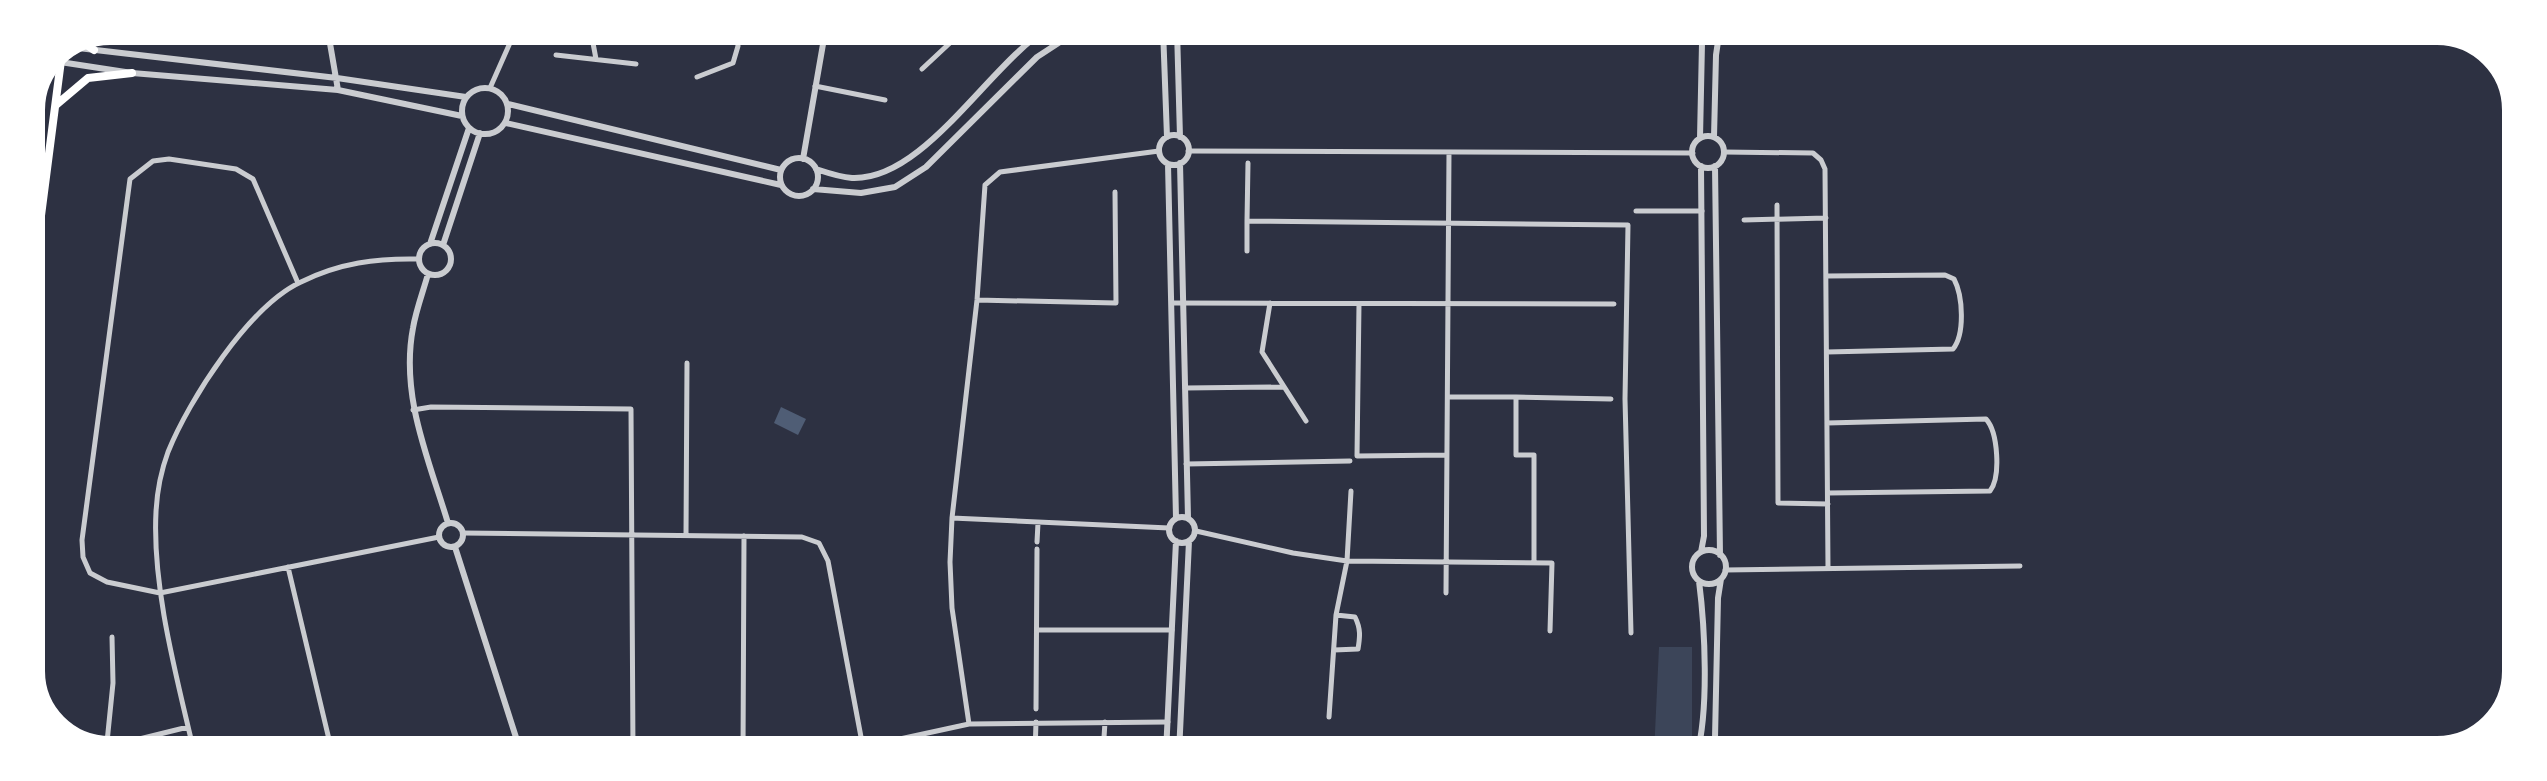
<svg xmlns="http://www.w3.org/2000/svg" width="2547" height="781" font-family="Manrope,sans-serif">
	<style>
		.green { fill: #3c4559 }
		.water { fill: #4f5d75 }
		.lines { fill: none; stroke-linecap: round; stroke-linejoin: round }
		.minor { stroke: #caccd0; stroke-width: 5 }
		.tertiary { stroke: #caccd0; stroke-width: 6 }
		.primary { stroke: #fff; stroke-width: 8 }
		.trunk { stroke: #fff; stroke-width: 8 }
		.rim { fill: none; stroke: #fff; stroke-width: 10 }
	</style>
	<rect width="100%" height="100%" fill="#2d3142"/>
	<!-- green -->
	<path class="green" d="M 1659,647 L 1692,647 L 1692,754 L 1654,754 Z"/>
	<!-- water -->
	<path class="water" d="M 781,407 L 806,419 L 798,435 L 774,423 Z"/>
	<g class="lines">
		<!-- minor -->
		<path class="minor" d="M 590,27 L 596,59
			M 556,55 L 636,64
			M 922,69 L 967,27
			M 697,77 L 733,63 L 738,46 L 736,27
			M 815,86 L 885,100
			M 490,88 L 517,27
			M 1188,151 L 1693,153
			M 1724,152 L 1813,153 L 1821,160 L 1825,169 L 1828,568
			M 1248,163 L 1247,221 L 1628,225 L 1625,399 L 1631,633
			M 1777,205 L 1778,503 L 1828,504
			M 1636,211 L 1702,211
			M 1744,220 L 1826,218
			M 1247,221 L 1247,251
			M 1827,276 L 1945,275 L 1954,279 C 1963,296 1965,334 1953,349 L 1827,352
			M 298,283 L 253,179 L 236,169 L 169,159 L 153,161 L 130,179 L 82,540 L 83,557 L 90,573 L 107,582 L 160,593 L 439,537
			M 977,300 L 1116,303 L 1115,192
			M 1172,303 L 1614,304
			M 1270,303 L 1262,352 L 1306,421
			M 1359,304 L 1357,456 L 1447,455
			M 1185,388 L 1284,387
			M 1448,397 L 1516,397 L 1516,455 L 1534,455 L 1534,562
			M 1516,397 L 1611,399
			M 413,410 L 431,407 L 631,409 L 633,753
			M 1827,423 L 1986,419 C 1998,432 2001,477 1990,491 L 1828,493
			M 1186,464 L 1350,461
			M 952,518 L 1169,528
			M 1196,531 L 1293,553 L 1347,561 L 1552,563 L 1550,631
			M 463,533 L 802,537 L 819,543 L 828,561 L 864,753
			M 686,536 L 687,363
			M 1037,542 L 1038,523
			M 288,567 L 332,752
			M 1725,570 L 2020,566
			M 1446,593 L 1449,152
			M 1037,630 L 1172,630
			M 1334,650 L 1358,649 C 1360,637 1361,629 1355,617 L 1336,615
			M 1036,709 L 1037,549
			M 1329,717 L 1336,615 L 1347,561 L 1351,491
			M 969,724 L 952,608 L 950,562 L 952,518 L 977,300 L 985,185 L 1000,172 L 1159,151
			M 107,747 L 188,727
			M 106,752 L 113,683 L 112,637
			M 194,752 C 177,678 152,588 156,512 C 157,492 161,471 168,452 C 189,400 249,306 301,282 C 339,263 377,258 419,259
			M 743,753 L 744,536
			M 854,753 L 863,747 L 969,724 L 1168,722
			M 1035,753 L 1036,722
			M 1103,753 L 1105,722
			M 2006,754 L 2018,752 L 2025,754"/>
		<!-- tertiary -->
		<path class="tertiary" d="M 327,26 L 338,90
			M 1159,27 L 1172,31 L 1182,27
			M 1698,28 L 1702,43 L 1700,138
			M 1699,28 L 1709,30 L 1717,28
			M 1163,29 L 1167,137
			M 1177,30 L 1180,137
			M 61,46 L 337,78 L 466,97
			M 47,60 L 132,73 L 338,90 L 462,116
			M462 111a23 23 0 1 1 46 0a23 23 0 1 1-46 0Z
			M 508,104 L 781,170
			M 506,123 L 781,185
			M1159 150a15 15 0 1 1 30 0a15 15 0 1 1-30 0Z
			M1692 152a16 16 0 1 1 32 0a16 16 0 1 1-32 0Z
			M 1714,137 L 1716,55 L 1720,28
			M780 177a19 19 0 1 1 38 0a19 19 0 1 1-38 0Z
			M 803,159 L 826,27
			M 1180,163 L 1188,518
			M 1168,164 L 1176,518
			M 1701,166 L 1704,536 L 1701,552
			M 1715,166 L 1720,555
			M 816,169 C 828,173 839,177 852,178 C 925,181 990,62 1050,27
			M 813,189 L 861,193 L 895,187 L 926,167 L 1037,57 L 1083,27
			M419 259a16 16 0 1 1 32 0a16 16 0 1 1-32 0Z
			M 430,244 L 469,128
			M 443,245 L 480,133
			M 428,274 C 423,292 416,310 413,328 C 400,396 429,460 448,523
			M1169 530a13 13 0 1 1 26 0a13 13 0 1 1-26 0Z
			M439 535a12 12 0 1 1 24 0a12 12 0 1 1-24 0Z
			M 455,547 L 521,753
			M1692 567a17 17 0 1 1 34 0a17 17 0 1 1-34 0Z
			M 1721,579 L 1718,598 L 1715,738 L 1721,753
			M 1166,753 L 1176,541
			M 1179,753 L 1189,541
			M 1697,754 C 1709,709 1705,628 1699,581
			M 1699,754 L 1714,750 L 1723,754"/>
		<!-- primary -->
		<path class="primary" d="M 2450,29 L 2505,63"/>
		<!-- trunk -->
		<path class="trunk" d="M 78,39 L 94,50
			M 56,105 L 88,78 L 132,73
			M 26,192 L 42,72
			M 26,332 L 63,45"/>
	</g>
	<!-- crop -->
	<path d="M0 0H2547V781H0ZM110 40H2437A70 70 0 0 1 2507 110V671A70 70 0 0 1 2437 741H110A70 70 0 0 1 40 671V110A70 70 0 0 1 110 40Z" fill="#fff" fill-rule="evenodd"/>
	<path class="rim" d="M110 40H2437A70 70 0 0 1 2507 110V671A70 70 0 0 1 2437 741H110A70 70 0 0 1 40 671V110A70 70 0 0 1 110 40Z"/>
</svg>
